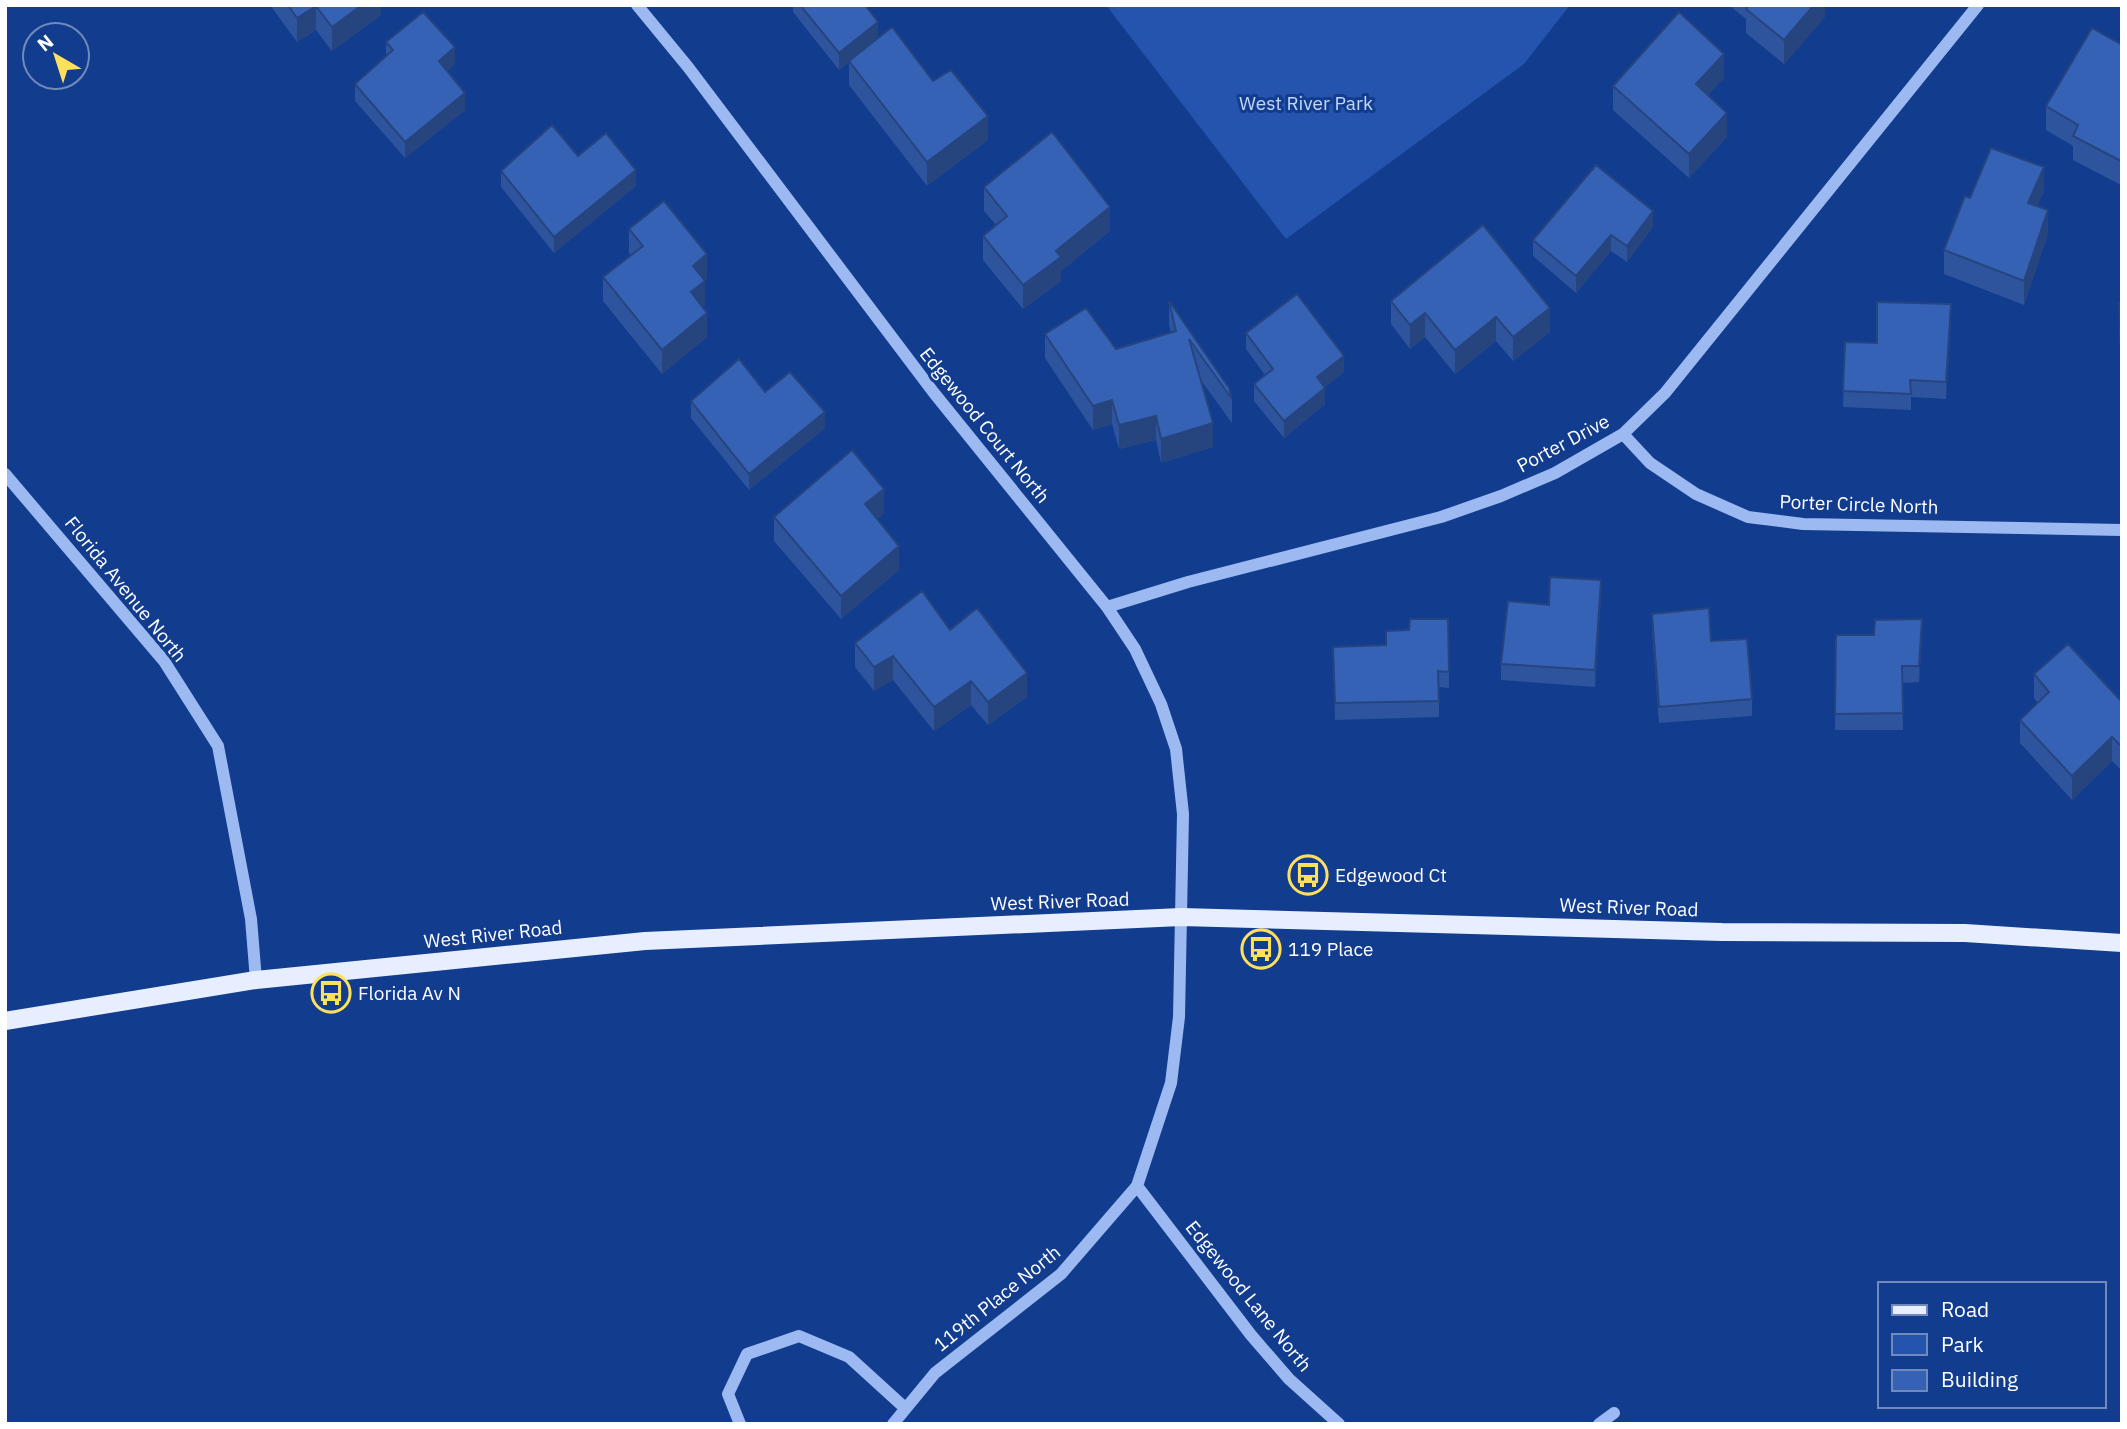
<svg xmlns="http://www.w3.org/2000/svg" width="2127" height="1429" font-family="'IBM Plex Sans',sans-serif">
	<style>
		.green { fill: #2454ae }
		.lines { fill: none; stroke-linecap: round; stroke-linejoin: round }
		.minor { stroke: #9cbaf1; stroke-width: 12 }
		.major { stroke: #e7eeff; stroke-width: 18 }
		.wall { fill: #2e549d }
		.shaded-wall { fill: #26457f }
		.building { fill: #3662b6; stroke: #26457f; stroke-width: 2 }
		.labels { text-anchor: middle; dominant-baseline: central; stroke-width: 6; stroke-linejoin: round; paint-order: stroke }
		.park-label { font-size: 19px; fill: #c3d8fc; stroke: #123c8e }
		.street-label { font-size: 19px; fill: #fff; stroke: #123c8e }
		.poi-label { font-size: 19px; fill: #fff; stroke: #123c8e; text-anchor: start }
	</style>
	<rect width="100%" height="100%" fill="#123c8e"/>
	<!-- green -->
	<path class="green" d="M 1106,5 L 1570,5 L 1524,64 L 1286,239 Z"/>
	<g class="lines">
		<!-- minor -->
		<path class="minor" d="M 637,5 L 688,67 L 934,393 L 1107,607 L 1135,649 L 1161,704 L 1176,749 L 1183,814 L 1179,1017 L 1171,1083 L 1137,1186 L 1061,1274 L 935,1373 L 893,1424
			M 1623,434 L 1650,463 L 1696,494 L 1748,517 L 1803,524 L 2122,530
			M 5,474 L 164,661 L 218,746 L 251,919 L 256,980
			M 1107,607 L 1188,582 L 1441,517 L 1501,496 L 1555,473 L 1623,434 L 1665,393 L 1978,5
			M 1137,1186 L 1251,1335 L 1289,1379 L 1339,1424
			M 740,1424 L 728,1394 L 747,1354 L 799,1336 L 849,1357 L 905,1408
			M 1599,1424 L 1614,1413"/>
		<!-- major -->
		<path class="major" d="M 5,1021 L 256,980 L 645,941 L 1181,917 L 1722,932 L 1965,933 L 2122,943"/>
	</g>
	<!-- wall -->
	<path class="wall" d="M 270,5 L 381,5 L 381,15 L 332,51 L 316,30 L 297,42 Z
		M 793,5 L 865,5 L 878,37 L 933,81 L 988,140 L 927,186 L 849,85 L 849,62 L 839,70 L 793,12 Z
		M 1729,5 L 1825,5 L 1825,17 L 1784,64 L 1746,33 L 1746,19 Z
		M 386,42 L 455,64 L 447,71 L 465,110 L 405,158 L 355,101 L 355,84 L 386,56 Z
		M 2122,45 L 2121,185 L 2073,160 L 2073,146 L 2046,130 L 2046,106 Z
		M 1724,78 L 1708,95 L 1727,137 L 1689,178 L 1613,110 L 1613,86 Z
		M 578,156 L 636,186 L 554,253 L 501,187 L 501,171 Z
		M 984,187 L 1110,231 L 1061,271 L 1061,281 L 1023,309 L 983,260 L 983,236 L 996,225 L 984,211 Z
		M 2044,191 L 2037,206 L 2048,234 L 2024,305 L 1944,274 L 1944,250 L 1970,198 Z
		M 1483,225 L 1550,332 L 1513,361 L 1496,341 L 1455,374 L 1425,337 L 1410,349 L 1391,324 L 1391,301 Z
		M 1653,227 L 1627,262 L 1611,251 L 1576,293 L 1533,256 L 1533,240 Z
		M 629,229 L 707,278 L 705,280 L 705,305 L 702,307 L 707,337 L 662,374 L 603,301 L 603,277 L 631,255 L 629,253 Z
		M 1169,301 L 1232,399 L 1232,423 L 1200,379 L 1213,447 L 1161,463 L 1156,440 L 1119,449 L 1112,424 L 1093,430 L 1045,358 L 1045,334 L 1116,349 L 1171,333 L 1169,325 Z
		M 2119,303 L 2122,303 L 2122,392 L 2119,327 Z
		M 1951,320 L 1946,399 L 1911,397 L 1911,410 L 1843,407 L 1845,342 L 1877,343 Z
		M 1246,333 L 1344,372 L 1325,387 L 1325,404 L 1284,438 L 1254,401 L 1254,384 L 1265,375 L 1246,349 Z
		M 765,392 L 825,428 L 749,490 L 691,418 L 691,401 Z
		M 884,513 L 877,519 L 899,570 L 841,619 L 774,541 L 774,517 Z
		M 1601,596 L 1595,687 L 1501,680 L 1501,664 L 1549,605 Z
		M 1652,614 L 1711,641 L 1752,699 L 1752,716 L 1659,723 L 1652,630 Z
		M 950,630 L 1027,697 L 988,725 L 971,705 L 934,731 L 893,680 L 874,691 L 855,667 L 855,643 Z
		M 1836,635 L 1922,635 L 1919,682 L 1902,683 L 1903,730 L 1835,730 Z
		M 1333,663 L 1449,672 L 1449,688 L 1439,687 L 1439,717 L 1335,720 Z
		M 2034,674 L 2122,702 L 2122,771 L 2112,761 L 2072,800 L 2020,743 L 2020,720 L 2038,703 L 2034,698 Z"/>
	<!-- shaded-wall -->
	<path class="shaded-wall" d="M 362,5 L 381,5 L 381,15 L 332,51 L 332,27 Z
		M 1814,5 L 1825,5 L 1825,17 L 1784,64 L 1784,40 Z
		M 316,6 L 316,30 L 297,42 L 297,18 Z
		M 878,22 L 878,38 L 839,70 L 839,53 Z
		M 455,47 L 455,64 L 439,77 L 439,61 Z
		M 1724,54 L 1724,78 L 1696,108 L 1696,84 Z
		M 465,93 L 465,110 L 405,158 L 405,142 Z
		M 1727,113 L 1727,137 L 1689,178 L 1689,154 Z
		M 988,116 L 988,140 L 927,186 L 927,162 Z
		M 2044,167 L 2044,191 L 2028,227 L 2028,203 Z
		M 636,170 L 636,186 L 554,253 L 554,237 Z
		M 1110,207 L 1110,231 L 1061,271 L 1061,281 L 1023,309 L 1023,285 L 1056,251 Z
		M 2048,210 L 2048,234 L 2024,305 L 2024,281 Z
		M 1653,211 L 1653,227 L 1627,262 L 1627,246 Z
		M 1611,235 L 1611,251 L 1576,293 L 1576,276 Z
		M 707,254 L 707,278 L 693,290 L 693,266 Z
		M 705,281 L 705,305 L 691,316 L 691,292 Z
		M 1951,304 L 1951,320 L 1946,399 L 1946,382 Z
		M 1550,308 L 1550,332 L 1513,361 L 1513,337 Z
		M 707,313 L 707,337 L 662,374 L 662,350 Z
		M 1425,313 L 1425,337 L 1410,349 L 1410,325 Z
		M 1496,317 L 1496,341 L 1455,374 L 1455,350 Z
		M 1344,356 L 1344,372 L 1317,394 L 1317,377 Z
		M 1325,388 L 1325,404 L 1284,438 L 1284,421 Z
		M 1112,400 L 1112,424 L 1093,430 L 1093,406 Z
		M 825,412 L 825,428 L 749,490 L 749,474 Z
		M 1156,416 L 1156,440 L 1119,449 L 1119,425 Z
		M 1213,423 L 1213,447 L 1161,463 L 1161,439 Z
		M 884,489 L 884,513 L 865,528 L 865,504 Z
		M 899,546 L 899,570 L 841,619 L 841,596 Z
		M 1601,580 L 1601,596 L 1595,687 L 1595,670 Z
		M 1922,619 L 1922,635 L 1919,682 L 1919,666 Z
		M 893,656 L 893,680 L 874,691 L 874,667 Z
		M 1027,673 L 1027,697 L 988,725 L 988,702 Z
		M 971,681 L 971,705 L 934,731 L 934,707 Z
		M 2112,737 L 2112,761 L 2072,800 L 2072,776 Z"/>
	<!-- building -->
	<path class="building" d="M 288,5 L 362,5 L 332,27 L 316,6 L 297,18 Z
		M 800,5 L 865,5 L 878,22 L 839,53 Z
		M 1749,5 L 1814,5 L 1784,40 L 1746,9 Z
		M 423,12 L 455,47 L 439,61 L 465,93 L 405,142 L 355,84 L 393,50 L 386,42 Z
		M 1679,12 L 1724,54 L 1696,84 L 1727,113 L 1689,154 L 1613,86 Z
		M 892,27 L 933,81 L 951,70 L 988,116 L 927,162 L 849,61 Z
		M 2092,28 L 2122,45 L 2121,161 L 2073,136 L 2078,125 L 2046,106 Z
		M 552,125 L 578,156 L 606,133 L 636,170 L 554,237 L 501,171 Z
		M 1052,132 L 1110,207 L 1056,251 L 1061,257 L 1023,285 L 983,236 L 1007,216 L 984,187 Z
		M 1991,148 L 2044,167 L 2028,203 L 2048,210 L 2024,281 L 1944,250 L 1965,196 L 1970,198 Z
		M 1596,165 L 1653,211 L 1627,246 L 1611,235 L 1576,276 L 1533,240 Z
		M 664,201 L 707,254 L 693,266 L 705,281 L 691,292 L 707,313 L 662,350 L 603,277 L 643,246 L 629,229 Z
		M 1483,225 L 1550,308 L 1513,337 L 1496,317 L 1455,350 L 1425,313 L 1410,325 L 1391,301 Z
		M 1297,294 L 1344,356 L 1317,377 L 1325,388 L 1284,421 L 1254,384 L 1273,369 L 1246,333 Z
		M 1169,301 L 1229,388 L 1232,399 L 1189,339 L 1213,423 L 1161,439 L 1156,416 L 1119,425 L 1112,400 L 1093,406 L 1045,334 L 1086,308 L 1116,349 L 1176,331 Z
		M 1877,302 L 1951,304 L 1946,382 L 1910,380 L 1911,394 L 1843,391 L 1845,342 L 1877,343 Z
		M 2119,303 L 2122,303 L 2122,368 Z
		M 739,359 L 765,392 L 790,372 L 825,412 L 749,474 L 691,401 Z
		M 852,450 L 884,489 L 865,504 L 899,546 L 841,596 L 774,517 Z
		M 1550,577 L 1601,580 L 1595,670 L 1501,664 L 1508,601 L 1549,605 Z
		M 922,591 L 950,630 L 977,608 L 1027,673 L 988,702 L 971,681 L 934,707 L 893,656 L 874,667 L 855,643 Z
		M 1709,608 L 1711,641 L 1747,639 L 1752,699 L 1659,707 L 1652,614 Z
		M 1410,619 L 1448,619 L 1449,672 L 1438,671 L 1439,701 L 1335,703 L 1333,647 L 1386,645 L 1386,631 L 1409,630 Z
		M 1922,619 L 1919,666 L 1902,666 L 1903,713 L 1835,714 L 1836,635 L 1874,635 L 1875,620 Z
		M 2068,644 L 2122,702 L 2122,747 L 2112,737 L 2072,776 L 2020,720 L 2049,692 L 2034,674 Z"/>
	<!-- icons -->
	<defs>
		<g id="bus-ring" transform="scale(2.0125)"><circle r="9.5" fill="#123c8e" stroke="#ffe05d" stroke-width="1.5"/><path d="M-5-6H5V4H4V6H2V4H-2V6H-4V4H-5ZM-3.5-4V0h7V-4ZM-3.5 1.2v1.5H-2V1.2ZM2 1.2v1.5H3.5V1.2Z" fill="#ffe05d"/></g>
	</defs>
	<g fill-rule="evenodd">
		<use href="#bus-ring" x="1308" y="875"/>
		<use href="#bus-ring" x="1261" y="949"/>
		<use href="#bus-ring" x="331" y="993"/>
	</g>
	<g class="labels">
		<!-- park labels -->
		<g class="park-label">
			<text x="1306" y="103">West River Park</text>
		</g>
		<!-- street labels -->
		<g class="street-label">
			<text transform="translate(985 425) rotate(51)">Edgewood Court North</text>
			<text transform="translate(1563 443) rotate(-28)">Porter Drive</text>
			<text transform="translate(1859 504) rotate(2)">Porter Circle North</text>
			<text transform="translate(126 589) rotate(51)">Florida Avenue North</text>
			<text transform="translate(1060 901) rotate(-2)">West River Road</text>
			<text transform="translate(1629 907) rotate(2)">West River Road</text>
			<text transform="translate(493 934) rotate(-6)">West River Road</text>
			<text transform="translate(1249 1296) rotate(51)">Edgewood Lane North</text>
			<text transform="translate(997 1298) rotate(-39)">119th Place North</text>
		</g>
		<!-- poi labels -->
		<g class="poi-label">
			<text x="1335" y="875">Edgewood Ct</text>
			<text x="1288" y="949">119 Place</text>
			<text x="358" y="993">Florida Av N</text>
		</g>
	</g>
	<!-- border -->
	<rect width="2127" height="1429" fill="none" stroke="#ffffff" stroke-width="14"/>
	<!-- legend -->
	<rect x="1878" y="1282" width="228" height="126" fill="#123c8e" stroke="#718abb" stroke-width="2"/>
	<rect x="1892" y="1305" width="35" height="10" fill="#e7eeff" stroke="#718abb" stroke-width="2"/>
	<text x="1941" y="1317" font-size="21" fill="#ffffff">Road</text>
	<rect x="1892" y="1334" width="35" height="21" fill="#2454ae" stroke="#718abb" stroke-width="2"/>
	<text x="1941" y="1352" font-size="21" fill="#ffffff">Park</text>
	<rect x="1892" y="1370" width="35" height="21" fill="#3662b6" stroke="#718abb" stroke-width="2"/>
	<text x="1941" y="1387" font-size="21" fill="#ffffff">Building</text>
	<!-- north arrow -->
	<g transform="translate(56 56) rotate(321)"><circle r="33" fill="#123c8e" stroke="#718abb" stroke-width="2"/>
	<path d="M0-5L12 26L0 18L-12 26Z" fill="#ffe05d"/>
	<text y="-10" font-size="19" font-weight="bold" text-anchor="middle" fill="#ffffff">N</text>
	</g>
</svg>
